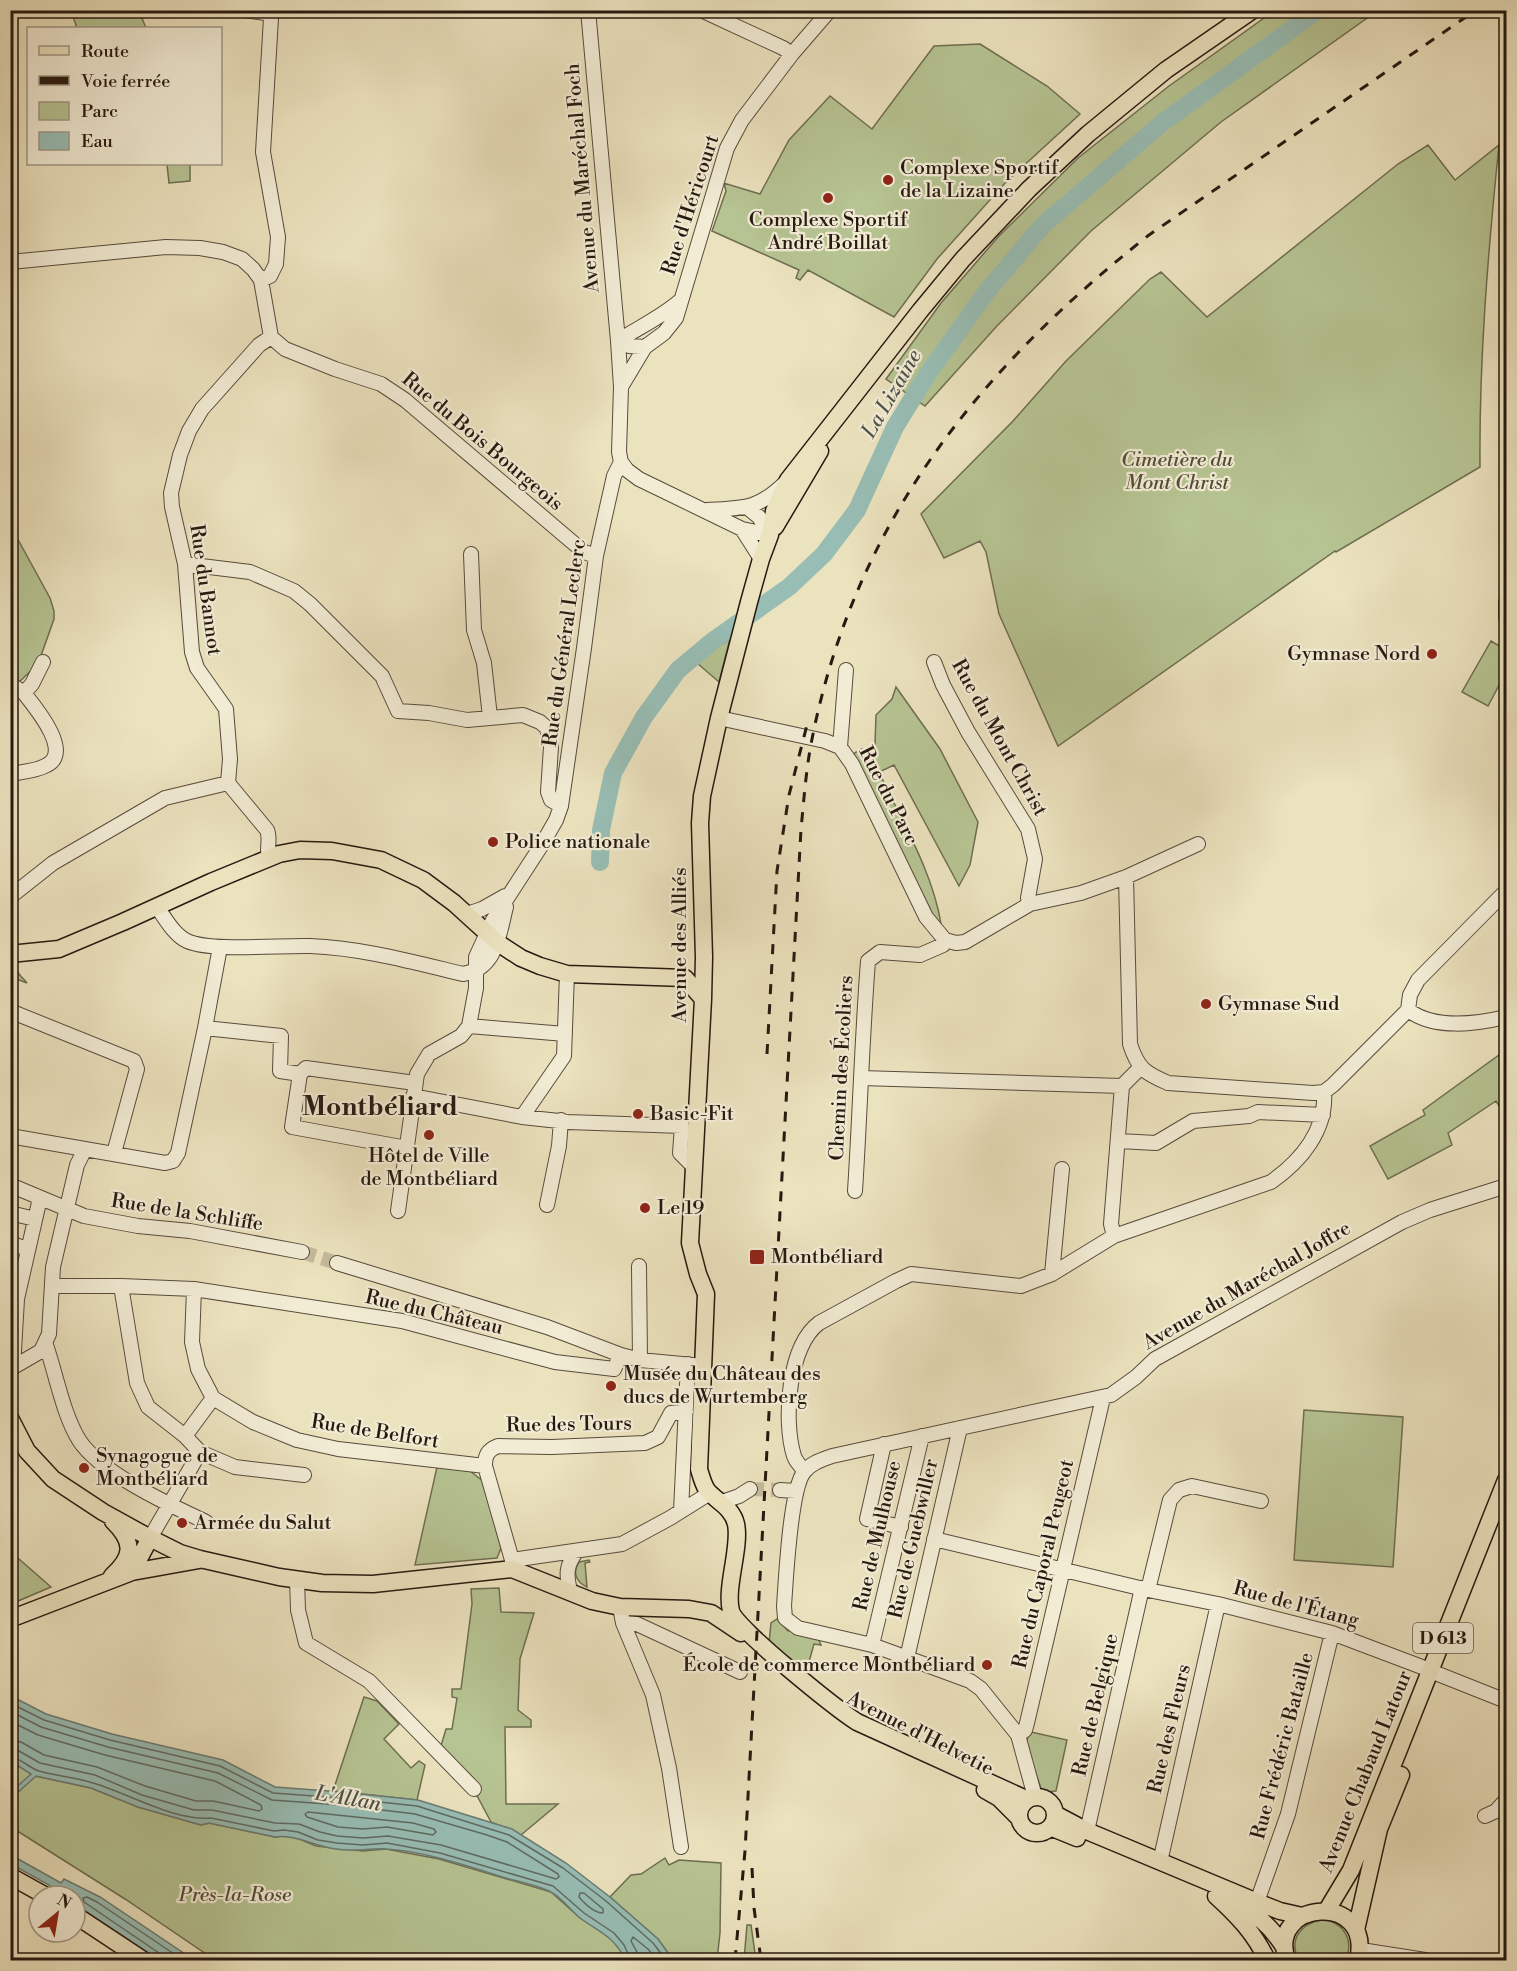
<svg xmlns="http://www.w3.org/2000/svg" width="1517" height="1971" font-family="'Libre Bodoni',serif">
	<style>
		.green { fill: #b6c392; stroke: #6e6e51; stroke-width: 1.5 }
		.water { fill: #98bdb4; stroke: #6b7b72; stroke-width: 1.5 }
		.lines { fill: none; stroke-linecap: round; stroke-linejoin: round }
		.shore { stroke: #606b62; stroke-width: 1.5 }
		.river { stroke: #98bdb4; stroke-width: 18 }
		.minor-tunnel { stroke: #c4ba9b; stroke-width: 14; stroke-dasharray: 14 7; stroke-linecap: butt }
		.minor-casing { stroke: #584b3c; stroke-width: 16 }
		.major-casing { stroke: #271910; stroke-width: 19 }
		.minor { stroke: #f2ecd5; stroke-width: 14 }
		.major { stroke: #ebe2be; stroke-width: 16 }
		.rail { stroke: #271910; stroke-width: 3; stroke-dasharray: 10 10; stroke-linecap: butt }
		.poi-dot { fill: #8f2418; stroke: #f2ecd5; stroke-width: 2 }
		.labels { text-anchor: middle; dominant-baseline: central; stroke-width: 4.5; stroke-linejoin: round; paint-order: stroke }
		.shield { fill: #f2ecd5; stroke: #64584b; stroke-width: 1.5 }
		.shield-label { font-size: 18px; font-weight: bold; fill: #271910 }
		.poi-label { font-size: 20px; fill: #271910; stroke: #f2ecd5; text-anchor: start }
		.street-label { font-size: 20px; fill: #271910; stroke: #f2ecd5 }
		.park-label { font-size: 20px; font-style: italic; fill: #524c37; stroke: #f2ecd5 }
		.water-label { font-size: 21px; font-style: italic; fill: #4f5249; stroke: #f2ecd5 }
		.district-label { font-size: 26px; font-weight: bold; fill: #271910; stroke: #f2ecd5 }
	</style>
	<rect width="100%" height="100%" fill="#ebe2be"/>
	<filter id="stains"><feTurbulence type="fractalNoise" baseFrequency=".00333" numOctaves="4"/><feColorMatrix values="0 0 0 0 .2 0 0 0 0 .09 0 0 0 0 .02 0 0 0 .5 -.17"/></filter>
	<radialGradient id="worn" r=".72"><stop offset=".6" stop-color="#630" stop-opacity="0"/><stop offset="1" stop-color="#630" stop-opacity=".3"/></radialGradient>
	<!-- green -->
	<path class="green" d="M 71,11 L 139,11 L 146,28 L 77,28 Z
		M 1274,11 L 1377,11 L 1221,122 L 1091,231 L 996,327 L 925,406 L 886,379 L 941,303 L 999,236 L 1078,158 L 1169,86 Z
		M 980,44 L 1047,86 L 1080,114 L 1006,182 L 937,259 L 894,317 L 808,270 L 800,280 L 796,278 L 799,270 L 712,231 L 726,191 L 724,183 L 760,194 L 789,140 L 830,96 L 872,129 L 934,46 Z
		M 1428,145 L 1455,180 L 1499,145 C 1488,252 1479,360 1480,467 L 1336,552 L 1335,551 L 1058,746 L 999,614 L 986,552 L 980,541 L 944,558 L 921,514 L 1013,421 L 1066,361 L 1150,279 L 1161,272 L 1207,317 L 1398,164 Z
		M 167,164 L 190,164 L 190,181 L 169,183 Z
		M 10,525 L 50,598 L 54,611 L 54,619 L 38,664 L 17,684 L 10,679 Z
		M 730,639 L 719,682 L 697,663 L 705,655 Z
		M 1491,641 L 1506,650 L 1506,672 L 1488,706 L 1462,692 Z
		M 896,687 L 940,749 L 978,822 L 970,865 L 959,886 L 894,765 L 879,772 C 901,820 933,872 941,924 L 937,924 L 853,754 L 861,749 L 867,750 L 875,744 L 876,715 L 892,699 Z
		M 13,961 L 19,974 L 27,983 L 11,977 L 11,962 Z
		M 1506,1050 L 1506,1110 L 1502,1111 L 1496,1101 L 1448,1133 L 1452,1145 L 1388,1179 L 1370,1146 L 1425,1115 L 1423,1110 Z
		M 1304,1410 L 1403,1417 L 1393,1567 L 1294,1560 Z
		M 437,1467 L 470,1471 L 484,1482 L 501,1548 L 497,1558 L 415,1565 Z
		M 11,1552 L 51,1587 L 11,1604 Z
		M 589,1560 L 590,1562 L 585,1563 L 587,1587 C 576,1582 572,1572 579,1562 Z
		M 499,1588 L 501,1612 L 534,1613 L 520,1659 L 518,1710 L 531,1720 L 531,1727 L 505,1727 L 506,1804 L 558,1804 L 521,1835 L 491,1822 L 467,1777 L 440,1749 L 446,1729 L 452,1729 L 457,1698 L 452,1697 L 452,1689 L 461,1689 L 472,1604 L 471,1589 Z
		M 777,1619 L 788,1631 L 789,1629 L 817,1636 L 821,1645 L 814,1644 L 805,1676 L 769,1643 L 771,1623 Z
		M 364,1697 L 377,1701 L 399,1724 L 384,1739 L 411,1768 L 419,1761 L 425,1765 L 417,1800 L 333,1791 Z
		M 1031,1732 L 1067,1740 L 1056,1791 L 1046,1792 L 1041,1788 L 1025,1743 Z
		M 10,1761 L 35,1776 L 91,1788 L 138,1807 L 201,1825 L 209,1823 L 275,1837 L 283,1836 L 297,1838 L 316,1846 L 363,1851 L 386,1849 L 439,1859 L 551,1892 L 580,1918 L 610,1937 L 619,1948 L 626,1960 L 215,1960 L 125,1899 L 11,1827 Z
		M 665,1858 L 669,1865 L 679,1860 L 721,1863 L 720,1933 L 717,1960 L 673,1960 L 658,1939 L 610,1897 L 631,1875 L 641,1874 Z
		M 1322,1919 C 1344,1922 1354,1940 1346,1960 L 1298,1960 C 1289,1938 1300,1925 1322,1919 Z
		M 747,1925 L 751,1925 L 756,1960 L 744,1960 Z"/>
	<!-- water -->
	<path class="water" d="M 11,1696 L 46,1714 L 112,1734 L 223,1760 L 275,1787 L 342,1792 L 418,1800 L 512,1829 L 566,1863 L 610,1897 L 658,1939 L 673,1960 L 626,1960 C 612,1935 602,1934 580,1918 C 570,1910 562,1897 549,1891 C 536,1885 520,1882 506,1878 C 470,1867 424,1851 386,1849 C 370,1848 354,1852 336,1849 C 315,1847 296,1834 275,1837 L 209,1823 L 201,1825 L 138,1807 L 91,1788 L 36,1776 L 16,1794 L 11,1795 L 11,1792 L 31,1774 L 11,1761 Z
		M 11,1855 L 61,1883 L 64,1879 L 100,1897 L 194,1960 L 159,1960 L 75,1904 L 75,1896 L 62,1896 L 57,1893 L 58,1890 L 11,1864 Z"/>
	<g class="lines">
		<!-- shore -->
		<path class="shore" d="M 10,1703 L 44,1720 L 110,1740 L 220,1766 L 273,1793 L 342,1798 L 417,1806 L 509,1835 L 563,1868 L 606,1901 L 653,1943 L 666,1960
			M 10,1711 L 41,1727 L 108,1747 L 218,1773 L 272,1800 L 341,1805 L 415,1814 L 487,1835 L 507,1842 L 558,1874 L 559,1877 L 556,1879 L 441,1845 L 388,1836 L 363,1838 L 337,1836 L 320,1832 L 299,1824 L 275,1823 L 212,1810 L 194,1810 L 142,1795 L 95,1775 L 40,1763 L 19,1751 L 10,1749
			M 10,1721 L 38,1735 L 105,1755 L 215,1781 L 261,1805 L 262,1809 L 259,1811 L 213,1801 L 196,1801 L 145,1786 L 97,1767 L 44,1755 L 21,1742 L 10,1740
			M 10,1757 C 21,1758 29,1768 39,1771 C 56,1776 75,1777 93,1783 C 128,1793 173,1821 211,1818 L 274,1831 L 284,1830 L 298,1832 L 318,1840 L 337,1843 L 363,1845 L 387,1843 L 440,1853 L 553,1886 L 584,1913 L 614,1933 L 624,1945 L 631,1960
			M 308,1812 L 413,1823 L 434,1829 L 436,1832 L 433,1835 L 387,1827 L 363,1829 L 338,1827 L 307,1817 L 305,1814 Z
			M 584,1893 L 603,1909 L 603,1913 C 594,1913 585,1904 579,1897 L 580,1893 Z
			M 162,1960 L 159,1953 L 84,1902 L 83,1898 L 87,1897 L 97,1902 L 183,1960
			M 638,1960 L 638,1954 L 631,1941 L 633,1937 L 648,1949 L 657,1960"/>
		<!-- river -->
		<path class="river" d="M 600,862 L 601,830 L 613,773 L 644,717 L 678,670 L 714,640 L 789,587 L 824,554 L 857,510 L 895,427 L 927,375 L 988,290 L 1043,225 L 1162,123 L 1318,10"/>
		<!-- minor-tunnel -->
		<path class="minor-tunnel" d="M 302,1252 L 337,1263
			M 750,1489 L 780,1490"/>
		<!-- minor casing -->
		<g class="minor-casing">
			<path id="minor" d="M 244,10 L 272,14
				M 701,10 L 783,48 L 792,54
				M 10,262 L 166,247 L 200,248 L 223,252 L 242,259 L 253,269 L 261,280 L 271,337 L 285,349 L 335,369 L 381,384 L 405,400 L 584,552 L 596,556
				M 261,280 L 270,276 L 276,264 L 278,237 L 263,152 L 271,18 L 273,10
				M 618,341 L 629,346 L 645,347 L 664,333 L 676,318 L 727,148 L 742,120 L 792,54 L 830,10
				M 618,341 C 639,327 662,317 681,300
				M 621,387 L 645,347
				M 621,462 L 627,470 L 639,479 L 670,494 L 742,529 L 770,535
				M 748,508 L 759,517 L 770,535
				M 707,510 C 744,508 757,510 785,483
				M 742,529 L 761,559
				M 471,554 L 474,630 L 484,663 L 490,717
				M 185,564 L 250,572 L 294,591 L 310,604 L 382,676 L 398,711 L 429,713 L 467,720 L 523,715 L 540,722 L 547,728 L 551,747 L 548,792 L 551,800 L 561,806
				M 1506,602 L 1506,618
				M 934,662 L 943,685 L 968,732 L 1028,829 L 1035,859 L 1028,898 L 1030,904
				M 10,684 L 24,693
				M 719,718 L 825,741 L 840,747 L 852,764 L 926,917 L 945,940 L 956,943 L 965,942 L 1030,904 L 1081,893 L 1126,877 L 1198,844
				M 840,747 L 846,670
				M 10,774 C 22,772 37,771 47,765 C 73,752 35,707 24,693 L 32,684 L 43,662
				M 269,858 C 266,848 271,839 267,830 L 228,783 L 230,759 L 226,709 L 197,668 L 192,652 L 185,564 L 172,507 L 171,493 L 180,455 L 189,431 L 202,409 L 259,345 L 271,337
				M 1126,877 L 1130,1044 C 1138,1069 1145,1073 1168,1083 L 1313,1093 L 1324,1092 L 1333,1085 L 1408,1010
				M 10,897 L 53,863 L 165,798 L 228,783
				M 157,907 C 165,918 174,935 187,941 C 211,952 281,945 310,946 C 362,948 413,962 463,974 C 497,969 499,934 506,907
				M 467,914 L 482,909 L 505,896
				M 1408,1010 L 1410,995 L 1418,980 L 1506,891
				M 1408,1010 C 1435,1030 1476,1024 1506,1017
				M 10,1011 L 134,1061 L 137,1069 L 114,1153
				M 469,1026 L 565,1034
				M 205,1028 L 281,1036 L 280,1071 L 300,1074
				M 300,1074 L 292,1127 L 407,1148
				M 300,1074 L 306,1068 L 415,1083
				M 861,1078 L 1122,1086
				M 413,1096 L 522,1117 L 568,1122 L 682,1126 L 680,1153 L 693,1166
				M 522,1117 L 564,1056 L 567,974
				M 10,1136 L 165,1163 L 173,1161 L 178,1153 L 205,1028 L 220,947
				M 1119,1141 L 1156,1143 L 1193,1121 L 1249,1116 L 1258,1112 L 1323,1115
				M 10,1185 L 84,1216 L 138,1226 L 190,1231 L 302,1252
				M 855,1191 C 860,1114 862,1038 868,961 L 880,952 L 920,955 L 943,945 L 945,940
				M 547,1205 L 559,1146 L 561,1120
				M 398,1211 L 417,1074 L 429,1054 L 461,1036 L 469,1026 L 476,988 L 476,957 L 493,920 L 541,846 L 556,820 L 561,806 L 584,648 L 596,556 L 614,476 L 621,462 L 619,452 L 621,387 L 618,341 L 588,10
				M 10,1213 L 35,1219
				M 1114,1236 L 1111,1224 L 1122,1086 L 1140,1068
				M 10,1243 L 27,1249
				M 337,1263 L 547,1327 L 621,1355 L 640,1360 L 703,1366
				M 639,1266 L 640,1360
				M 1052,1274 L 1062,1169
				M 52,1286 L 121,1286 L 194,1289 L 402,1321 L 555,1362 L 614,1369 L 621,1355
				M 121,1286 L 137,1383 L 148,1407 L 185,1436 L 200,1452 L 235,1467 L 304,1475
				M 194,1289 L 192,1342 L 198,1369 L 213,1398 L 253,1422 L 297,1440 L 338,1449 L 485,1466
				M 46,1345 C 56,1374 63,1414 79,1440 C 100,1473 170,1505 206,1522
				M 13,1368 L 17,1299 L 40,1198
				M 10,1369 L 41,1351 L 49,1334 L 53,1267 L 77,1165 L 85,1149
				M 185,1436 L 213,1398
				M 884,1444 L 867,1519 L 901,1527
				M 805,1471 C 801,1467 796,1462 794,1456 C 783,1421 788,1346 819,1323 L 896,1281 L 911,1274 L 1021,1286 L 1052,1274 L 1114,1236 L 1271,1182 C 1301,1161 1327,1130 1324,1092
				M 780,1490 L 796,1491
				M 722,1502 L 739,1496 L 750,1489
				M 681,1511 L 688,1364
				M 150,1538 L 200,1452
				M 934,1539 L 1148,1590 L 1218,1604 L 1332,1633 L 1430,1670
				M 512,1560 L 622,1544 L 670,1518 L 710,1493
				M 512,1569 L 512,1560 L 485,1466 C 485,1455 488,1450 498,1446 L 552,1447 L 645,1443 L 658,1437 L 671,1413 L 686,1412
				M 297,1580 L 298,1610 L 306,1643 L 369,1681 L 474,1789
				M 1148,1590 L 1170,1500 L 1179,1490 L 1192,1486 L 1261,1501
				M 570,1591 C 566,1574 566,1565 577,1551
				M 620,1607 L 623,1623 L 653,1695 L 669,1768 L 681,1847
				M 623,1623 L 637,1624 L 740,1672
				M 872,1645 L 922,1436
				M 907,1658 L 960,1428
				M 1438,1674 L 1506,1701
				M 1018,1735 L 1025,1730 L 1027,1723 L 1103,1398
				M 1035,1797 L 1018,1735 L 981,1689 L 970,1681 L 872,1645 L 798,1628 L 785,1618 L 784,1606 C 786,1579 790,1490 804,1472 C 811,1463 821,1460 832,1456 L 1111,1395 L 1136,1377 L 1155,1359 L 1402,1222 L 1430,1210 L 1506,1186
				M 1485,1816 L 1496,1811 L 1506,1800
				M 1087,1831 L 1142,1588
				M 1160,1862 L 1218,1604
				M 1257,1902 L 1288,1814 L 1332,1633
				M 1361,1950 L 1425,1960"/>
		</g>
		<!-- major casing -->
		<g class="major-casing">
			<path id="major" d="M 775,527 L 820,451
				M 10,954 L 59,949 L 123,922 L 211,882 L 279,854 L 300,850 L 332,851 L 381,860 L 423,880 L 454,903 L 498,943 L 521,958 L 540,966 L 567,974 L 685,978 L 703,999
				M 10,1418 L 27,1451 L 53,1479 L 103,1512 L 150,1538 L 180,1553 L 200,1559 L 279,1577 L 322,1583 L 373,1584 L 512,1569 L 592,1601 L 620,1607 L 689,1609 L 711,1613 L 741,1633
				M 132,1572 L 150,1538
				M 112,1576 C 134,1556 134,1542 113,1521
				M 10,1619 L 132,1572 L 199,1560
				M 985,1790 L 999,1798 L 1019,1818
				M1019 1815a18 18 0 1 1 36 0a18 18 0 1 1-36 0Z
				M 1026,1799 L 857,1722 C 837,1709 736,1629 731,1611 C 725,1587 741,1547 736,1524 C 732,1507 717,1502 707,1490 C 703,1484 701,1476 699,1469 L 706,1294 L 698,1274 L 690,1243 L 703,999 L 704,957 L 700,823 L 702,796 L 719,718 L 749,602 L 761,559 L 770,535 L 774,511 L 788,480 L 920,311 L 963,259 L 1029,189 L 1088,134 L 1166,70 L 1253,10
				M 1055,1814 L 1087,1831 L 1257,1902 L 1280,1911 L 1302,1916
				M 1050,1827 L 1077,1838
				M 10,1876 L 46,1896
				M 1216,1896 C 1238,1916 1255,1934 1267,1960
				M 1233,1904 C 1256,1913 1271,1926 1284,1947
				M 1327,1910 L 1351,1870 L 1506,1480
				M 75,1915 L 143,1960
				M 1356,1930 L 1379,1829 L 1401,1775
				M 1287,1960 C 1266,1900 1374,1891 1358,1960"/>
		</g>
		<!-- minor -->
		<use href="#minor" class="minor"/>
		<!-- major -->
		<use href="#major" class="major"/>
		<!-- rail -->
		<path class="rail" d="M 767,1054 L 777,871 L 789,795 L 807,725
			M 752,1868 L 754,1908 L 761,1960
			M 735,1960 L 745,1851 L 801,829 C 804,799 806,769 812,739 C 855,522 979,369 1149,235 L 1476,10
			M 1504,1960 L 1506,1955"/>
	</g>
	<!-- markers -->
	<g class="poi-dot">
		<circle cx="888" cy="180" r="6"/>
		<circle cx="828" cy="198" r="6"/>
		<circle cx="1432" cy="654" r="6"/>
		<circle cx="493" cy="842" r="6"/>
		<circle cx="1206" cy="1004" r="6"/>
		<circle cx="638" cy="1114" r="6"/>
		<circle cx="429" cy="1135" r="6"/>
		<circle cx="645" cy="1208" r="6"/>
		<rect x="749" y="1249" width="16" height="16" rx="3"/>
		<circle cx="611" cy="1386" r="6"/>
		<circle cx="84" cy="1468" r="6"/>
		<circle cx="182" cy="1523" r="6"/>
		<circle cx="987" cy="1665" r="6"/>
	</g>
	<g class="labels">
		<!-- shield labels -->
		<rect class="shield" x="1413" y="1623" width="60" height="30" rx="4.5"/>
		<g class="shield-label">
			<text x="1443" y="1638">D 613</text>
		</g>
		<!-- poi labels -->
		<g class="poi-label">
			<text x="900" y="168">Complexe Sportif<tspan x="900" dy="23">de la Lizaine</tspan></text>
			<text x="828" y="220" text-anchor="middle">Complexe Sportif<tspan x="828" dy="23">André Boillat</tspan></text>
			<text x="1420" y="654" text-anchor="end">Gymnase Nord</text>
			<text x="505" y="842">Police nationale</text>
			<text x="1218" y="1004">Gymnase Sud</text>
			<text x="650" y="1114">Basic-Fit</text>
			<text x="429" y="1156" text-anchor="middle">Hôtel de Ville<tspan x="429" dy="23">de Montbéliard</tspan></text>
			<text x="657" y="1208">Le 19</text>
			<text x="771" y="1257">Montbéliard</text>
			<text x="623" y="1374">Musée du Château des<tspan x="623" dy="23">ducs de Wurtemberg</tspan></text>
			<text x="96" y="1456">Synagogue de<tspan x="96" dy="23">Montbéliard</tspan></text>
			<text x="194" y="1523">Armée du Salut</text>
			<text x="975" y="1665" text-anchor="end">École de commerce Montbéliard</text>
		</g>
		<!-- street labels -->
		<g class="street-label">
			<text transform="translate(583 178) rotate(-95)">Avenue du Maréchal Foch</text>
			<text transform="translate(691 205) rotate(-72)">Rue d'Héricourt</text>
			<text transform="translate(482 442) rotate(40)">Rue du Bois Bourgeois</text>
			<text transform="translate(205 590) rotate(82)">Rue du Bannot</text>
			<text transform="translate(565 643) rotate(-82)">Rue du Général Leclerc</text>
			<text transform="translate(999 738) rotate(61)">Rue du Mont Christ</text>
			<text transform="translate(888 796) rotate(63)">Rue du Parc</text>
			<text transform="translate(680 945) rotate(-90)">Avenue des Alliés</text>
			<text transform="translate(842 1068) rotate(-87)">Chemin des Écoliers</text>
			<text transform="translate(187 1213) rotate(9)">Rue de la Schliffe</text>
			<text transform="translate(1247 1286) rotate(-30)">Avenue du Maréchal Joffre</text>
			<text transform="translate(434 1313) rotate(13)">Rue du Château</text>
			<text transform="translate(569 1425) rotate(-1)">Rue des Tours</text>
			<text transform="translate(375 1432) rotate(9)">Rue de Belfort</text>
			<text transform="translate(878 1536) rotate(-77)">Rue de Mulhouse</text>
			<text transform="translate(914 1539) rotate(-77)">Rue de Guebwiller</text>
			<text transform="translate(1044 1564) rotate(-77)">Rue du Caporal Peugeot</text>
			<text transform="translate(1296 1605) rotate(15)">Rue de l'Étang</text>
			<text transform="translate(1096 1705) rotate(-77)">Rue de Belgique</text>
			<text transform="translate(1170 1729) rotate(-77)">Rue des Fleurs</text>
			<text transform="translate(920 1734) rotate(27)">Avenue d'Helvetie</text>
			<text transform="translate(1283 1746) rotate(-75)">Rue Frédéric Bataille</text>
			<text transform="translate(1366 1772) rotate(-68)">Avenue Chabaud Latour</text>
		</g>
		<!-- park labels -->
		<g class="park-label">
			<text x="1177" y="460">Cimetière du<tspan x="1177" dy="23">Mont Christ</tspan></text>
			<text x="235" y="1895">Près-la-Rose</text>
		</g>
		<!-- water labels -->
		<g class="water-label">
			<text transform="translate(892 394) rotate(-60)">La Lizaine</text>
			<text transform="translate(348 1799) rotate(10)">L'Allan</text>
		</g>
		<!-- district labels -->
		<g class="district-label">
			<text x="380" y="1107">Montbéliard</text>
		</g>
	</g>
	<!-- margin -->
	<rect width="1517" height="1971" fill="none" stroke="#ebe2be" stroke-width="36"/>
	<rect x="12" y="12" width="1493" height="1947" fill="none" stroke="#271910" stroke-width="3"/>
	<rect x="18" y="18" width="1481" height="1935" fill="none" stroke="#271910" stroke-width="1.5"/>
	<!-- legend -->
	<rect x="27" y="27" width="195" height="138" fill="#f2ecd5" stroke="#a19886" stroke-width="1.5"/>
	<rect x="39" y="46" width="30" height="9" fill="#ebe2be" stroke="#a19886" stroke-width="1.5"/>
	<text x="81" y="57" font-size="18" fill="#271910">Route</text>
	<rect x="39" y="76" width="30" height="9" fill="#271910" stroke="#a19886" stroke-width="1.5"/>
	<text x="81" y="87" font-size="18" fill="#271910">Voie ferrée</text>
	<rect x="39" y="102" width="30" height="18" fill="#b6c392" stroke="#a19886" stroke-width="1.5"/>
	<text x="81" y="117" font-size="18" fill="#271910">Parc</text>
	<rect x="39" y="132" width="30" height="18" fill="#98bdb4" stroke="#a19886" stroke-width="1.5"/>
	<text x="81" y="147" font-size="18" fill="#271910">Eau</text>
	<!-- north arrow -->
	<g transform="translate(57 1914) rotate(30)"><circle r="28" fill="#f2ecd5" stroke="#a19886" stroke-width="1.5"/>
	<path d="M0-4.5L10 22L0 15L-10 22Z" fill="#8f2418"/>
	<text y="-9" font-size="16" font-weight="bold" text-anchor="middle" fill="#271910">N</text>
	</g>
	<rect width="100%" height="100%" filter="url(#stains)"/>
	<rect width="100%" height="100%" fill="url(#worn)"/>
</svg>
